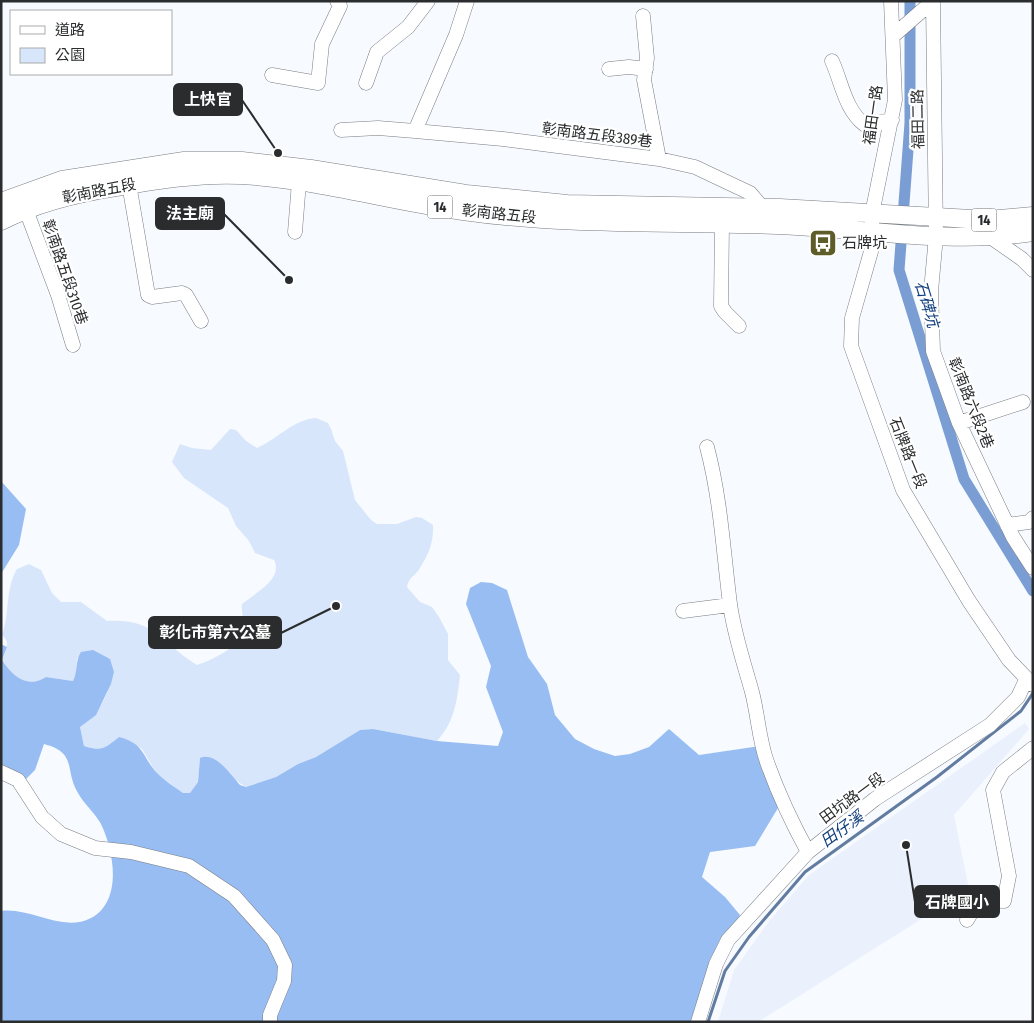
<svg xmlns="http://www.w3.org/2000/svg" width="1034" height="1023" font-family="'Fira Sans Condensed','Noto Sans TC',sans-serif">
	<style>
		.built { fill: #eaf1fd }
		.green { fill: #d8e6fb }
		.forest { fill: #98bdf3 }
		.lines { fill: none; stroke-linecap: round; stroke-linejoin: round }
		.stream { stroke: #627ca1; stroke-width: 3 }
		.canal { stroke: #7a9ed3; stroke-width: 11 }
		.minor-casing { stroke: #797c80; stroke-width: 15 }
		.major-casing { stroke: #797c80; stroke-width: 19 }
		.minor { stroke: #fff; stroke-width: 14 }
		.major { stroke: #fff; stroke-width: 18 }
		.labels { text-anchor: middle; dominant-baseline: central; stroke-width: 4.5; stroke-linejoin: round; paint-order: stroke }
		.shield { fill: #fff; stroke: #6a6b6c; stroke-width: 1 }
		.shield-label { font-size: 14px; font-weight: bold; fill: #2a2c2d }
		.street-label { font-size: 15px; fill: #2a2c2d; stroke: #fff }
		.poi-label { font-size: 15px; fill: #2a2c2d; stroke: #fff; text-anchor: start }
		.water-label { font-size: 16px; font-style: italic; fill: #103e7d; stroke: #fff }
		.leader { fill: none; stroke: #2a2c2d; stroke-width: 2 }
		.callout-dot { fill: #2a2c2d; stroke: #fff; stroke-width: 2 }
		.callout { fill: #2a2c2d; stroke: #2a2c2d; stroke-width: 2 }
		.callout-label { font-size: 16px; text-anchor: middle; font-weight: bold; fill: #fff }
	</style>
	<rect width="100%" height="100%" fill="#f7faff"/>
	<!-- built -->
	<path class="built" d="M 1025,723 L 1029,729 L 954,815 L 969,889 L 758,1022 L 718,1022 L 734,970 L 770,920 L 809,875 Z"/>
	<!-- green -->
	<path class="green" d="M 316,418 L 328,423 L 331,429 L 335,441 L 343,451 L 355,500 L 371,520 L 377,524 L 397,524 L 416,517 L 422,518 L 433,525 C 434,543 428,556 418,571 C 413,577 408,579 407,587 L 420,602 L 432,607 L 439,617 L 448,634 L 448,660 L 460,675 C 457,701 455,721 437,741 L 373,729 L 360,730 L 316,757 L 298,764 L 276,777 L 246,787 L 200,758 L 198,782 L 190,793 L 183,793 L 157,774 L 142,749 L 119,737 C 105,748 102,752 84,746 L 80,727 C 100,712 108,696 114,672 L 77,658 L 76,676 L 73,681 L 46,677 C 28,689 12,676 2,660 C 6,652 11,642 2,635 C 10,613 5,589 17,569 L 29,564 L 41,570 L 52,593 L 61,602 L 81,602 L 107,621 C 156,618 161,643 197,665 C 210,661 241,646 244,632 C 245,623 241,614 242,604 C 255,593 284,579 274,560 L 255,553 L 249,541 L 236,526 L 228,508 L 184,478 L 172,462 L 180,444 L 192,448 L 211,450 L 230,429 L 236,430 L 246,441 L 257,448 C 276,440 294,419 316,418 Z"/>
	<!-- forest -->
	<path class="forest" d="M 1,481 L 26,509 L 19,545 L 1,574 Z
		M 481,582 L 492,583 L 507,590 L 528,657 L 547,684 L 555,715 L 575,739 L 594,749 L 615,756 L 630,754 L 649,747 L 669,729 L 699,755 L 760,746 L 778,808 L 755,846 L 710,852 L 702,877 L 725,897 L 740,915 L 709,980 L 699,1022 L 1,1022 L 1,911 C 31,907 62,933 91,918 C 123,901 114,851 101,824 C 95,813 84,804 78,793 C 64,770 78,753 44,744 L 35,770 L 26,779 L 1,771 L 1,644 L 7,647 L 2,660 C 12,676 28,689 46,677 L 73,681 C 78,672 75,661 81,652 L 93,650 L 110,659 L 114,672 L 111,684 L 96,715 L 80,727 L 84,746 C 102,752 105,748 119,737 C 146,744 142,758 158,774 C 165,781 175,787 183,793 L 190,793 L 198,782 L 200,758 C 215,751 230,774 240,785 L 246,787 L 276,777 L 298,764 L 316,757 L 360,730 L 373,729 L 437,741 L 498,746 L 503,732 L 486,687 L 491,666 L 466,604 L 470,588 Z"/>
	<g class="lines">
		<!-- stream -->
		<path class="stream" d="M 708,1022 L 725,971 L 749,937 L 805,872 L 937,777 L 1021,711 L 1033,693"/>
		<!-- canal -->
		<path class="canal" d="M 910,1 L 910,123 L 899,270 L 964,479 L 1033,591"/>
		<!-- minor casing -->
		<g class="minor-casing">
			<path id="minor" d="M 467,1 L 456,35 L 415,131 L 503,139 L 659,159 L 695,167 L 750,193 L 763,208
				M 891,1 L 895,100 L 872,214 L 872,248 L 852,318 L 851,346 L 903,490 L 969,601 L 1009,660 L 1033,685
				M 933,1 L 936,236 L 931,291 L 933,351 L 959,423 L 1013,537 L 1033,568
				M 643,16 L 647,58 L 644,80 L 659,159
				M 893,36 L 933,1
				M 832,61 C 842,83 845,110 865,125 L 892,120
				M 609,69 L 629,67 L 646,69
				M 272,75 L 318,83 L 322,44 L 340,6 L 337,1
				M 366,83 L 377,52 L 408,27 L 428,1
				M 341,130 L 378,128 L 415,131
				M 129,184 L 148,295 L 152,297 L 182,293 L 186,295 L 201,321
				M 26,210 L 58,295 L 73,345
				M 722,224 L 721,306 L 725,312 L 739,326
				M 295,232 L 299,182 L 305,175
				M 989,233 L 989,236 L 1022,259 L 1033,270
				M 959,423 L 1023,402
				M 707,447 C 721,501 723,549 730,604 C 734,634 744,663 752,692 C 758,715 759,740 767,762 C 778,793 792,823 808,852
				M 1007,525 L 1029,522 L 1033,518
				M 683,611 L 730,605
				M 1,772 L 18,780 L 42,817 L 61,834 L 95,848 L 131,852 L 189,866 L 234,896 L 273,940 L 285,965 L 284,981 L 270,1015 L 270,1022
				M 967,920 L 979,900 L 1004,901 L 1009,876 L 993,790 L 1003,772 L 1033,748
				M 698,1022 L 716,964 L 728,940 L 808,852 L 875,799 L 990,725 L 1018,697 L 1026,680"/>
		</g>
		<!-- major casing -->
		<g class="major-casing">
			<path id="major" d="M 1,202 L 62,180 L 184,161 L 242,161 L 311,169 L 466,194 L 567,204 L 780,208 L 989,220 L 1033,216
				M 1,221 C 38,202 76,193 116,187 C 157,180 199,173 241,175 C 316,179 389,201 463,211 C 567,226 672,221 777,225 C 862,228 948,245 1033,232"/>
		</g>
		<!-- minor -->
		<use href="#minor" class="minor"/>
		<!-- major -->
		<use href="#major" class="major"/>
	</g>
	<!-- icons -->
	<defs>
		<g id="bus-square" transform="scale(1.4375)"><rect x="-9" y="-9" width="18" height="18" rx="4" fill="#5e5d2a" stroke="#fff"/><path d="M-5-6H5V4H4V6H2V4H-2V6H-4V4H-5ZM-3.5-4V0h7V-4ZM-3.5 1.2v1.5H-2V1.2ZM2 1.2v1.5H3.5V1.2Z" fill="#fff"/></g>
	</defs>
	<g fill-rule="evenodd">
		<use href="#bus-square" x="823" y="243"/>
	</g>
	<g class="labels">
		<!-- shield labels -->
		<g class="shield">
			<rect x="427.5" y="195.5" width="25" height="23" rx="4"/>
			<rect x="971.5" y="208.5" width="25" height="23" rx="4"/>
		</g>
		<g class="shield-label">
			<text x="440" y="207">14</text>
			<text x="984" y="220">14</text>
		</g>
		<!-- street labels -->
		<g class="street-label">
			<text transform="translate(873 115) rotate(-82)">福田一路</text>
			<text transform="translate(918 119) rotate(-91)">福田二路</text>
			<text transform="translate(597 135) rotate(7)">彰南路五段389巷</text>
			<text transform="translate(99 191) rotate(-11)">彰南路五段</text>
			<text transform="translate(499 214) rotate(6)">彰南路五段</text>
			<text transform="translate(65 272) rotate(71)">彰南路五段310巷</text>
			<text transform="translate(971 403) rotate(68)">彰南路六段2巷</text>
			<text transform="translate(908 453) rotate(68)">石牌路一段</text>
			<text transform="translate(852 798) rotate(-36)">田坑路一段</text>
		</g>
		<!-- poi labels -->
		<g class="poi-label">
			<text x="842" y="243">石牌坑</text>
		</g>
		<!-- water labels -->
		<g class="water-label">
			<text transform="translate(927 304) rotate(73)">石碑坑</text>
			<text transform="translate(842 829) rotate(-36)">田仔溪</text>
		</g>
	</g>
	<!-- callouts -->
	<path class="leader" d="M278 153L242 100M289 280L224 214M336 606L281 633M906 845L915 902"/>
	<g class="callout-dot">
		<circle cx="278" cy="153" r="5"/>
		<circle cx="289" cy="280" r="5"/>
		<circle cx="336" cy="606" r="5"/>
		<circle cx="906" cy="845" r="5"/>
	</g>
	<g class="callout">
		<rect x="174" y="84" width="68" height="31" rx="5"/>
		<rect x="156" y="198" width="68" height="31" rx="5"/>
		<rect x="149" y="617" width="132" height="31" rx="5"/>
		<rect x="915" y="886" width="84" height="31" rx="5"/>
	</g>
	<g class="callout-label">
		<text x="208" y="105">上快官</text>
		<text x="190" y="219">法主廟</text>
		<text x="215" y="638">彰化市第六公墓</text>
		<text x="957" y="908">石牌國小</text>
	</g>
	<!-- border -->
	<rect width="1034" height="1023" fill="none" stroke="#2a2c2d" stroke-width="5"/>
	<!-- legend -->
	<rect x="10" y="10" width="162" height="65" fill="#ffffff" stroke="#aaabab"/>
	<rect x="20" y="26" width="25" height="8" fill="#ffffff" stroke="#aaabab"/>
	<text x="55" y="35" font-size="15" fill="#2a2c2d">道路</text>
	<rect x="20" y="48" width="25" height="15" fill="#d8e6fb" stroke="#aaabab"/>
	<text x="55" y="60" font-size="15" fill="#2a2c2d">公園</text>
</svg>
